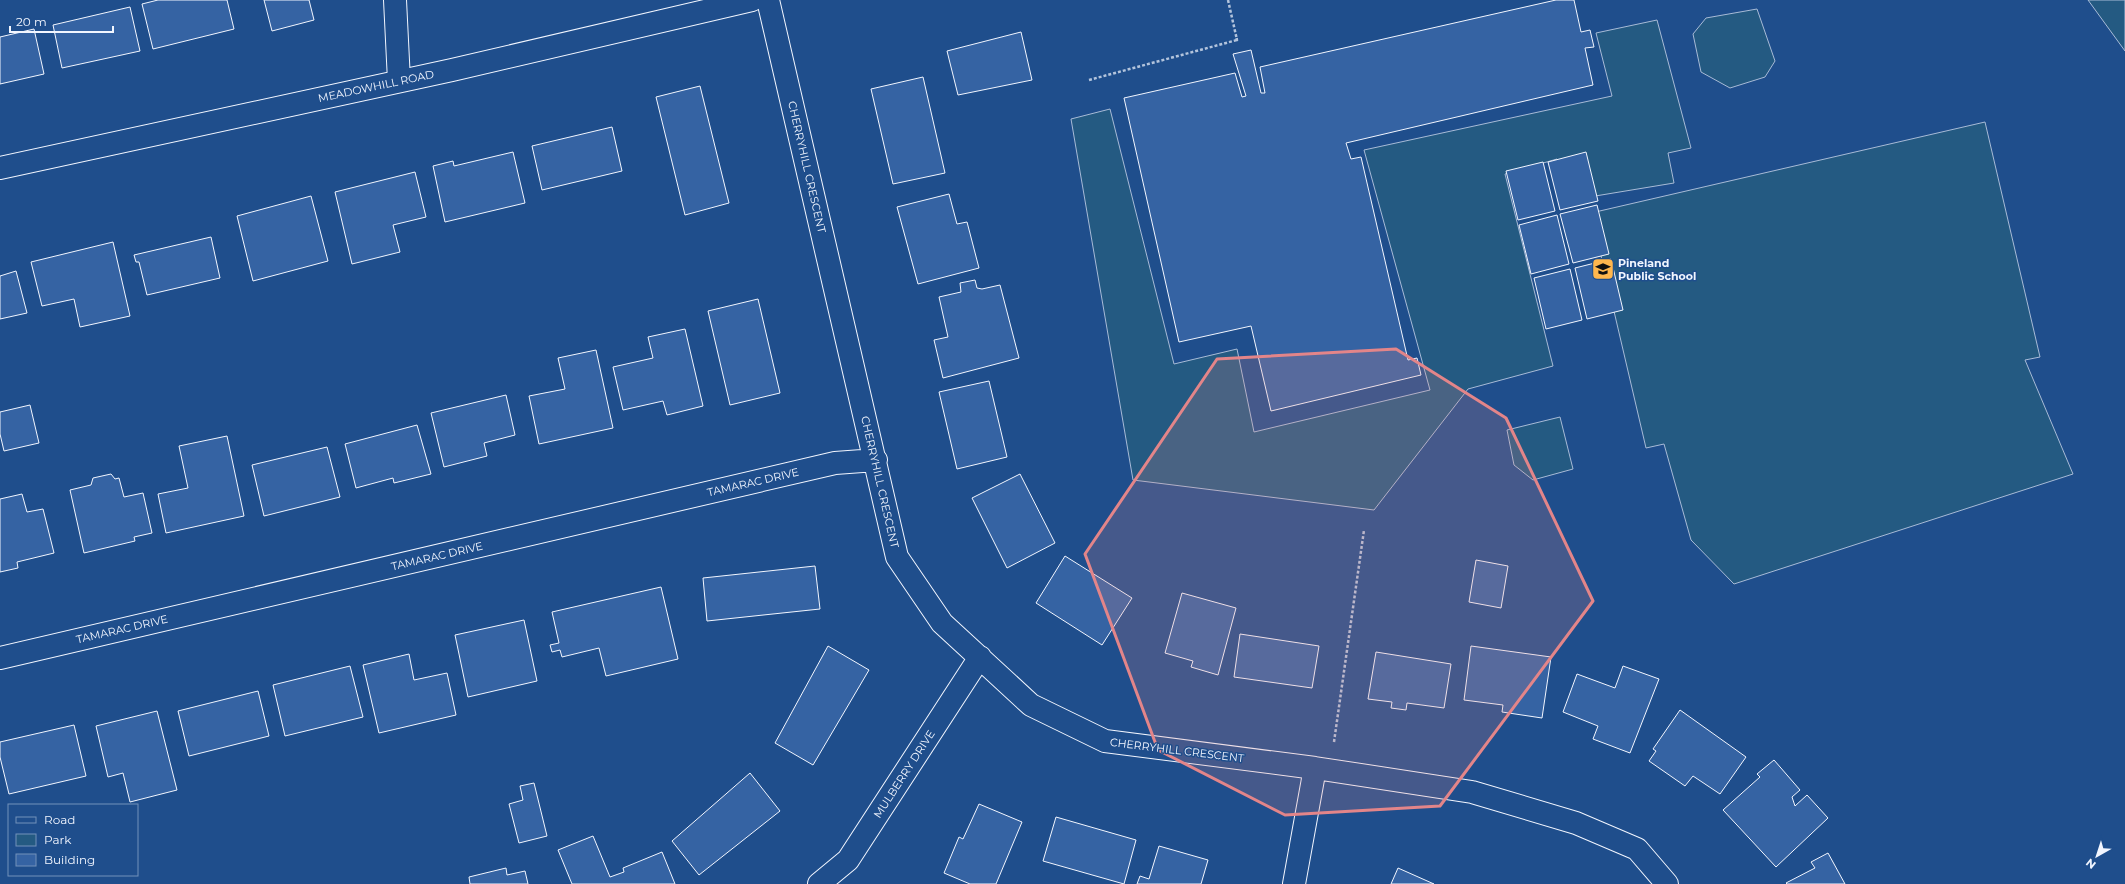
<svg xmlns="http://www.w3.org/2000/svg" width="2125" height="884" font-family="Montserrat,sans-serif">
	<style>
		.green { fill: #245a82; stroke: #a8bbd7 }
		.building { fill: #3563a3; stroke: #f2f6ff }
		.lines { fill: none; stroke-linecap: round; stroke-linejoin: round }
		.street-casing { stroke: #f2f6ff; stroke-width: 24 }
		.path { stroke: #b3c4dc; stroke-width: 2.5; stroke-dasharray: 3 2; stroke-linecap: butt }
		.street { stroke: #1f4e8c; stroke-width: 22 }
		.marked { fill: #e38589; fill-opacity: 0.2; stroke: #e38589; stroke-width: 3; stroke-linejoin: round }
		.labels { text-anchor: middle; dominant-baseline: central; stroke-width: 3; stroke-linejoin: round; paint-order: stroke }
		.street-label { font-size: 11px; fill: #f2f6ff; stroke: #1f4e8c }
		.poi-label { font-size: 11px; font-weight: bold; fill: #f2f6ff; stroke: #1f4e8c; text-anchor: start }
	</style>
	<rect width="100%" height="100%" fill="#1f4e8c"/>
	<!-- green -->
	<path class="green" d="M 2088,0 L 2125,0 L 2125,51 Z
		M 1757,9 L 1775,61 L 1765,77 L 1730,88 L 1701,72 L 1693,34 L 1706,18 Z
		M 1657,20 L 1691,148 L 1668,153 L 1674,183 L 1571,200 L 1557,159 L 1505,174 L 1553,366 L 1468,389 L 1374,510 L 1133,480 L 1071,119 L 1110,109 L 1174,364 L 1237,349 L 1254,432 L 1430,390 L 1364,150 L 1612,96 L 1596,33 Z
		M 1985,122 L 2040,357 L 2025,360 L 2073,474 L 1734,584 L 1691,540 L 1664,444 L 1646,448 L 1591,213 Z
		M 1560,417 L 1573,469 L 1533,480 L 1514,465 L 1507,430 Z"/>
	<!-- building -->
	<path class="building" d="M 158,0 L 227,0 L 234,29 L 153,49 L 142,4 Z
		M 264,0 L 309,0 L 314,20 L 272,31 Z
		M 1556,0 L 1574,0 L 1581,32 L 1590,30 L 1594,47 L 1585,48 L 1593,85 L 1346,143 L 1351,159 L 1361,157 L 1408,360 L 1417,358 L 1421,375 L 1271,411 L 1251,326 L 1179,342 L 1124,98 L 1235,73 L 1242,97 L 1246,96 L 1233,54 L 1251,50 L 1261,93 L 1265,93 L 1260,67 Z
		M 130,7 L 140,51 L 62,68 L 53,25 Z
		M 34,29 L 44,74 L 0,84 L 0,37 Z
		M 1021,32 L 1032,80 L 958,95 L 947,51 Z
		M 923,77 L 945,173 L 893,184 L 871,89 Z
		M 700,86 L 729,203 L 685,215 L 656,97 Z
		M 612,127 L 622,171 L 542,190 L 532,146 Z
		M 513,152 L 525,203 L 445,222 L 433,166 L 453,161 L 454,166 Z
		M 1586,152 L 1598,201 L 1560,210 L 1548,162 Z
		M 1543,162 L 1555,211 L 1518,220 L 1506,171 Z
		M 415,172 L 426,217 L 393,225 L 400,252 L 352,264 L 335,192 Z
		M 949,194 L 957,224 L 967,222 L 979,268 L 918,284 L 897,207 Z
		M 311,196 L 328,261 L 253,281 L 237,216 Z
		M 1597,205 L 1609,254 L 1573,263 L 1560,214 Z
		M 1557,215 L 1569,264 L 1531,274 L 1519,225 Z
		M 211,237 L 220,278 L 147,295 L 139,262 L 136,262 L 134,255 Z
		M 113,242 L 130,316 L 80,327 L 74,299 L 42,306 L 31,262 Z
		M 1611,259 L 1623,310 L 1587,319 L 1575,268 Z
		M 1570,269 L 1582,320 L 1546,329 L 1534,278 Z
		M 16,271 L 27,313 L 0,319 L 0,276 Z
		M 975,280 L 977,288 L 982,289 L 1000,285 L 1019,358 L 943,378 L 934,340 L 948,337 L 939,297 L 961,292 L 960,283 Z
		M 758,299 L 780,393 L 730,405 L 708,311 Z
		M 685,329 L 703,406 L 667,415 L 663,401 L 623,410 L 613,367 L 653,358 L 648,337 Z
		M 596,350 L 613,428 L 539,444 L 529,396 L 565,389 L 558,358 Z
		M 989,381 L 1007,457 L 957,469 L 939,392 Z
		M 506,395 L 515,435 L 484,443 L 487,456 L 444,467 L 431,413 Z
		M 30,405 L 39,443 L 4,451 L 0,434 L 0,412 Z
		M 417,425 L 431,474 L 394,483 L 393,478 L 356,488 L 345,444 Z
		M 227,436 L 244,516 L 166,533 L 158,494 L 188,488 L 179,446 Z
		M 327,447 L 340,497 L 264,516 L 252,465 Z
		M 111,474 L 115,479 L 119,478 L 124,497 L 143,493 L 152,533 L 134,537 L 135,541 L 84,553 L 70,490 L 91,485 L 93,478 Z
		M 1020,474 L 1055,543 L 1007,568 L 972,498 Z
		M 22,494 L 27,512 L 43,509 L 54,553 L 17,562 L 18,568 L 0,572 L 0,499 Z
		M 1065,556 L 1132,598 L 1102,645 L 1036,603 Z
		M 1476,560 L 1508,566 L 1501,608 L 1469,602 Z
		M 815,566 L 820,609 L 707,621 L 703,578 Z
		M 661,587 L 678,659 L 606,676 L 599,648 L 562,657 L 560,650 L 552,652 L 550,645 L 559,643 L 552,612 Z
		M 1182,593 L 1236,608 L 1218,675 L 1191,667 L 1193,661 L 1165,653 Z
		M 524,620 L 537,681 L 468,697 L 455,635 Z
		M 1240,634 L 1319,646 L 1312,688 L 1234,677 Z
		M 828,646 L 869,670 L 813,765 L 775,743 Z
		M 1471,646 L 1551,657 L 1542,718 L 1502,712 L 1503,705 L 1464,700 Z
		M 1376,652 L 1451,664 L 1444,708 L 1407,703 L 1406,710 L 1391,708 L 1392,702 L 1368,699 Z
		M 409,654 L 414,680 L 447,673 L 456,715 L 379,733 L 363,665 Z
		M 350,666 L 363,717 L 285,736 L 273,685 Z
		M 1623,666 L 1659,679 L 1630,753 L 1593,739 L 1598,726 L 1563,712 L 1577,674 L 1615,688 Z
		M 258,691 L 269,736 L 189,756 L 178,711 Z
		M 1680,710 L 1746,757 L 1720,794 L 1693,776 L 1685,786 L 1649,761 L 1656,751 L 1653,749 Z
		M 157,711 L 177,790 L 130,802 L 123,773 L 108,777 L 96,726 Z
		M 74,725 L 86,776 L 9,794 L 0,757 L 0,742 Z
		M 1774,760 L 1800,790 L 1792,797 L 1795,806 L 1807,795 L 1828,818 L 1776,867 L 1723,810 L 1760,777 L 1757,774 Z
		M 750,773 L 780,811 L 699,875 L 672,841 Z
		M 534,783 L 547,836 L 519,843 L 509,804 L 523,800 L 520,786 Z
		M 979,804 L 1022,822 L 996,884 L 970,884 L 944,873 L 959,837 L 963,839 Z
		M 1056,817 L 1136,840 L 1124,884 L 1043,861 Z
		M 593,836 L 610,877 L 624,872 L 623,868 L 662,852 L 675,884 L 572,884 L 558,850 Z
		M 1159,846 L 1208,860 L 1201,884 L 1137,884 L 1140,876 L 1149,879 Z
		M 1828,853 L 1845,884 L 1787,884 L 1786,883 L 1815,868 L 1811,862 Z
		M 506,868 L 507,875 L 525,871 L 528,884 L 470,884 L 469,877 Z
		M 1398,868 L 1434,884 L 1391,884 Z"/>
	<g class="lines">
		<!-- street casing -->
		<g class="street-casing">
			<path id="street" d="M 395,0 L 399,81
				M 768,0 L 897,557 L 942,623 L 1031,705 L 1105,741 L 1315,768 L 1472,792 L 1576,823 L 1637,849 L 1667,884
				M 0,168 L 452,70 L 752,0
				M 0,658 L 835,463 L 876,460
				M 819,884 L 848,860 L 980,657
				M 1294,884 L 1315,768"/>
		</g>
		<!-- path -->
		<path class="path" d="M 1228,0 L 1237,40 L 1236,37
			M 1089,80 L 1237,40
			M 1334,742 L 1364,530"/>
		<!-- street -->
		<use href="#street" class="street"/>
	</g>
	<!-- marked area -->
	<path class="marked" d="M 1396,349 L 1506,418 L 1593,601 L 1440,806 L 1285,815 L 1158,750 L 1085,554 L 1217,359 Z"/>
	<!-- icons -->
	<defs>
		<g id="school-square" transform="scale(1.15)"><rect x="-9" y="-9" width="18" height="18" rx="4" fill="#ffb74d" stroke="#1f4e8c"/><path d="M0-5L7-2L0 1L-7-2ZM-4 1L0 2.5L4 1V4Q0 6-4 4Z" fill="#111"/></g>
	</defs>
	<g fill-rule="evenodd">
		<use href="#school-square" x="1603" y="269"/>
	</g>
	<g class="labels">
		<!-- street labels -->
		<g class="street-label">
			<text transform="translate(376 86) rotate(-12)">MEADOWHILL ROAD</text>
			<text transform="translate(807 167) rotate(77)">CHERRYHILL CRESCENT</text>
			<text transform="translate(753 482) rotate(-13)">TAMARAC DRIVE</text>
			<text transform="translate(880 482) rotate(77)">CHERRYHILL CRESCENT</text>
			<text transform="translate(437 556) rotate(-13)">TAMARAC DRIVE</text>
			<text transform="translate(122 629) rotate(-13)">TAMARAC DRIVE</text>
			<text transform="translate(1177 750) rotate(7)">CHERRYHILL CRESCENT</text>
			<text transform="translate(904 774) rotate(-57)">MULBERRY DRIVE</text>
		</g>
		<!-- poi labels -->
		<g class="poi-label">
			<text x="1618" y="263">Pineland<tspan x="1618" dy="13">Public School</tspan></text>
		</g>
	</g>
	<!-- legend -->
	<rect x="8" y="804" width="130" height="72" fill="#1f4e8c" stroke="#7391ba"/>
	<rect x="16" y="817" width="20" height="6" fill="#1f4e8c" stroke="#7391ba"/>
	<text x="44" y="824" font-size="12" fill="#f2f6ff">Road</text>
	<rect x="16" y="834" width="20" height="12" fill="#245a82" stroke="#7391ba"/>
	<text x="44" y="844" font-size="12" fill="#f2f6ff">Park</text>
	<rect x="16" y="854" width="20" height="12" fill="#3563a3" stroke="#7391ba"/>
	<text x="44" y="864" font-size="12" fill="#f2f6ff">Building</text>
	<!-- north arrow -->
	<g transform="translate(2097 856) rotate(219)" stroke="#1f4e8c" stroke-width="3" paint-order="stroke">
	<path d="M0-3L7 15L0 10L-7 15Z" fill="#f2f6ff"/>
	<text y="-6" font-size="11" font-weight="bold" text-anchor="middle" fill="#f2f6ff">N</text>
	</g>
	<!-- scale -->
	<path d="M10 26v6h103v-6" fill="none" stroke="#f2f6ff" stroke-width="2"/>
	<text x="16" y="26" font-size="12" fill="#f2f6ff" stroke="#1f4e8c" stroke-width="3" paint-order="stroke">20 m</text>
</svg>
